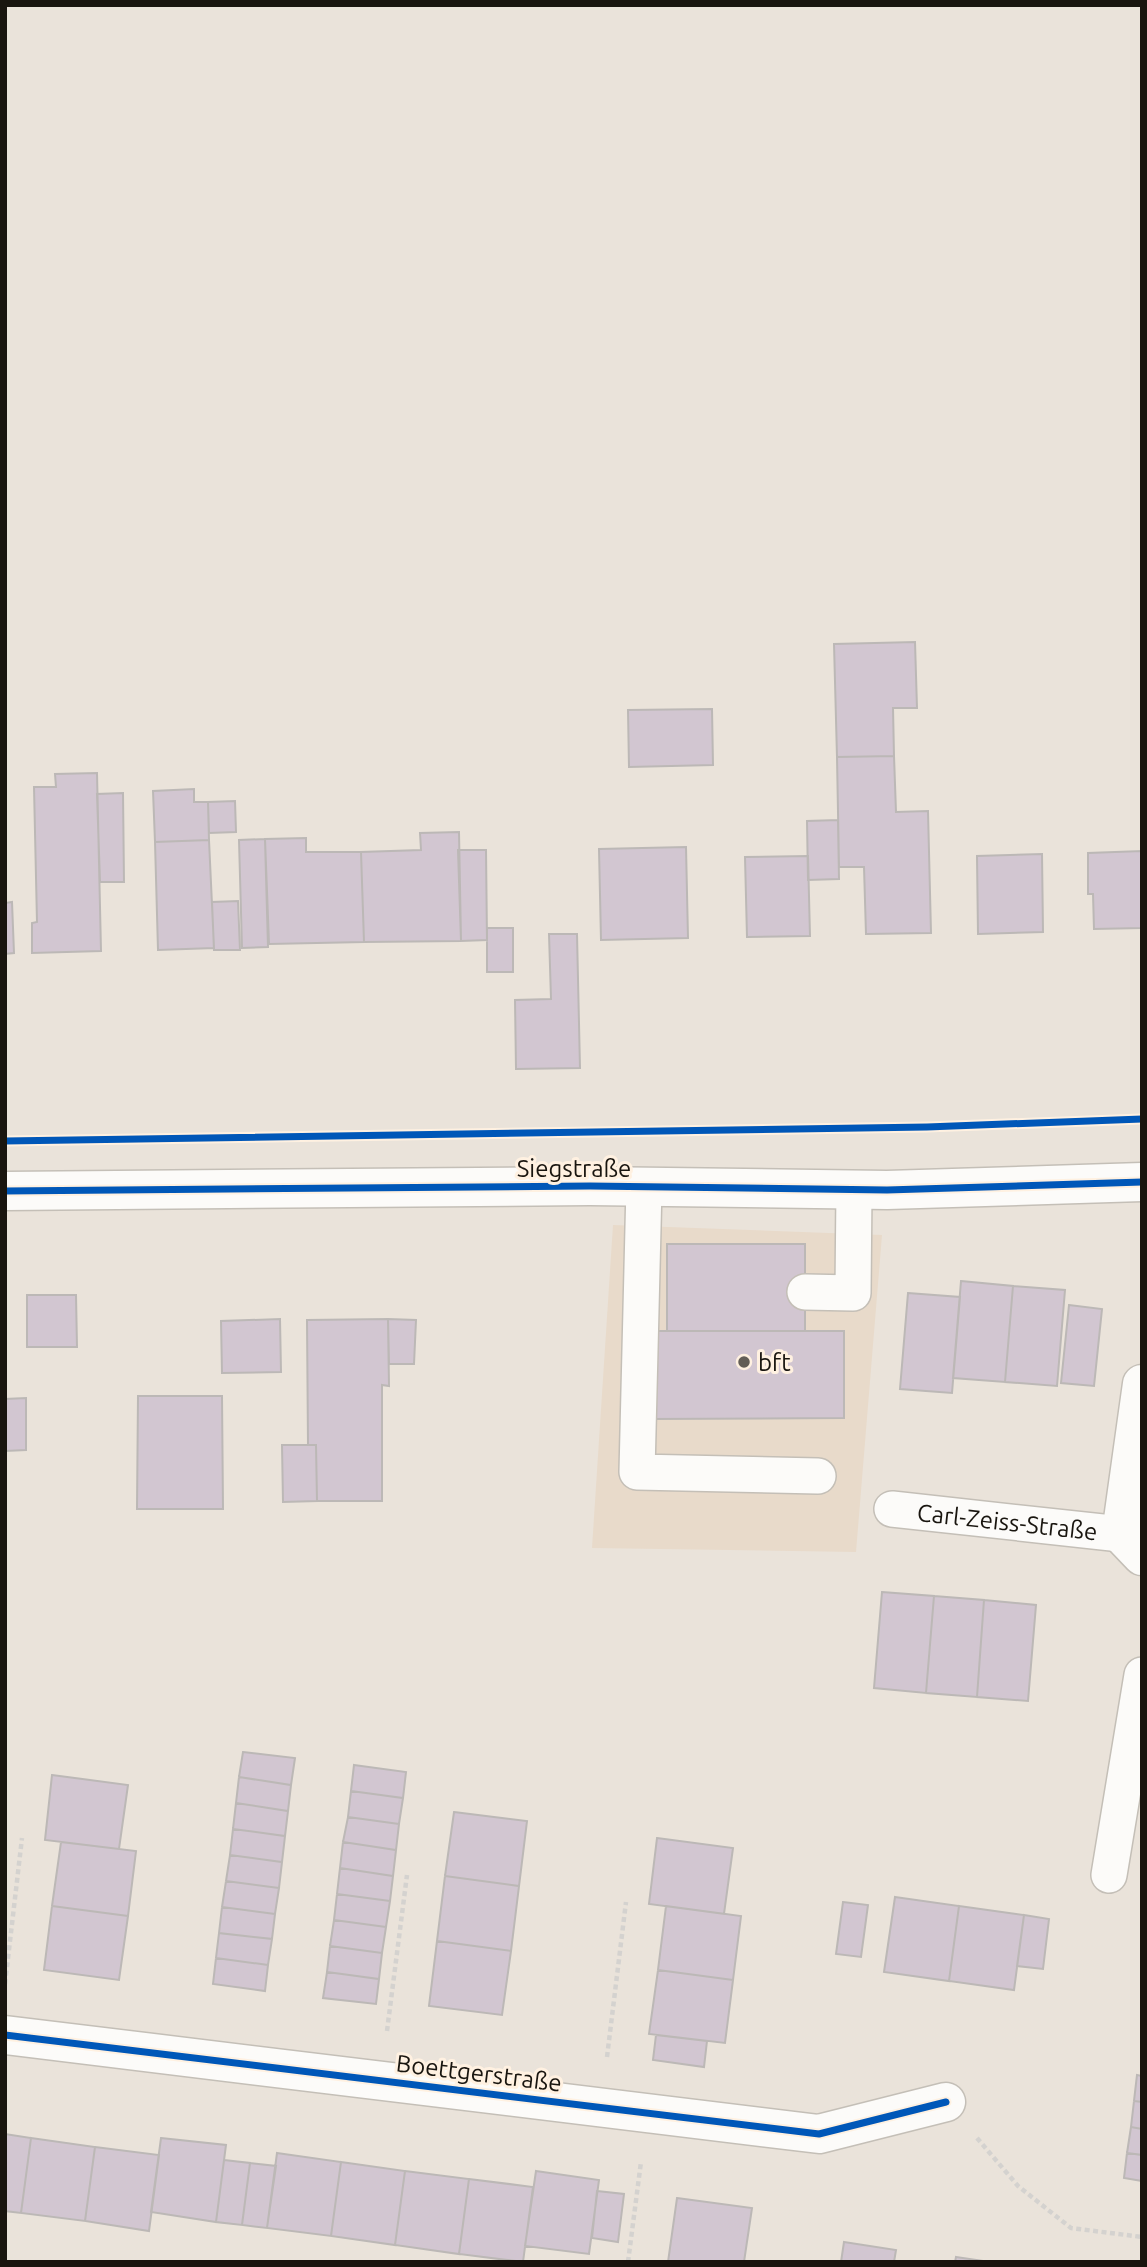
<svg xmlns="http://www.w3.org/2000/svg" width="1147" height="2267" font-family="Ubuntu,sans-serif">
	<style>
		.built { fill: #e8daca }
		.building { fill: #d2c6d1; stroke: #bcb8b6; stroke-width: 2 }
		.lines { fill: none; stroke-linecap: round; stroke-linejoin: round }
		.service-casing { stroke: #c4bfb7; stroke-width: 38 }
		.minor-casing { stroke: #c4bfb7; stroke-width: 41 }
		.secondary-casing { stroke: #c4bfb7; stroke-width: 41 }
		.path { stroke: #d4d2cf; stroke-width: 4.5; stroke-dasharray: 5 3.5; stroke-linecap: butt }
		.service { stroke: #fcfbf9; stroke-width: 35 }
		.minor { stroke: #fcfbf9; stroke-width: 38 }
		.secondary { stroke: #fcfbf9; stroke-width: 38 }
		.cycleway-casing { stroke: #fff1e1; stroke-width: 11 }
		.cycleway { stroke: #0057b8; stroke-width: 7 }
		.poi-dot { fill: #625d56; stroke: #fff1e1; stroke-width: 2.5 }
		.labels { text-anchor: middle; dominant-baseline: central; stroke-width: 6; stroke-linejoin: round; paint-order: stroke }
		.street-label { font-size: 24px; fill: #19150f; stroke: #fff1e1 }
		.poi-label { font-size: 24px; fill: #19150f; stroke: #fff1e1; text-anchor: start }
	</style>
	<rect width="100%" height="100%" fill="#eae3da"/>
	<!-- built -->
	<path class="built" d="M 613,1225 L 882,1235 L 856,1552 L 592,1548 Z"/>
	<!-- building -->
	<path class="building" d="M 915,642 L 917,708 L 893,708 L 894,756 L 837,757 L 834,644 Z
		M 712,709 L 713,765 L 629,767 L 628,710 Z
		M 894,756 L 896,812 L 928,811 L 931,933 L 866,934 L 864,867 L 839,867 L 837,757 Z
		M 97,773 L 101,951 L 32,953 L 32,923 L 37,922 L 34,787 L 56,787 L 55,774 Z
		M 194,789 L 194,802 L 208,802 L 209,840 L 155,842 L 153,791 Z
		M 123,793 L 124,882 L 100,882 L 97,794 Z
		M 235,801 L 236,832 L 209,833 L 208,802 Z
		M 838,820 L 839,879 L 808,880 L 807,821 Z
		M 459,832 L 461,941 L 364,942 L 361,852 L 421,850 L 420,833 Z
		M 306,838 L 306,852 L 361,852 L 364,942 L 269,944 L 265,839 Z
		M 265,839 L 268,947 L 242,948 L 239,840 Z
		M 209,840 L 214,948 L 158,950 L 155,842 Z
		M 686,847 L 688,938 L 601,940 L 599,849 Z
		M 458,850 L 486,850 L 487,940 L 461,941 Z
		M 1142,851 L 1142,928 L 1094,929 L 1093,894 L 1088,894 L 1088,853 Z
		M 1042,854 L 1043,932 L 978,934 L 977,856 Z
		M 808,856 L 810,936 L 747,937 L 745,857 Z
		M 238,901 L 240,950 L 214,950 L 212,902 Z
		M 12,902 L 14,953 L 5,954 L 5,903 Z
		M 487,928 L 513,928 L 513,972 L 487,972 Z
		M 549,934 L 577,934 L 580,1068 L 516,1069 L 515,1000 L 551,999 Z
		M 667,1244 L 805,1244 L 805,1331 L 667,1331 Z
		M 961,1281 L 1013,1286 L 1005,1382 L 953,1378 Z
		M 1013,1286 L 1065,1290 L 1057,1386 L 1005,1382 Z
		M 908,1293 L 960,1297 L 952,1393 L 900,1389 Z
		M 27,1295 L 76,1295 L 77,1347 L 27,1347 Z
		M 1069,1305 L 1102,1309 L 1094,1386 L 1061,1383 Z
		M 280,1319 L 281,1372 L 222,1373 L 221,1321 Z
		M 388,1319 L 416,1320 L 414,1364 L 389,1364 Z
		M 388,1319 L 389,1386 L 382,1385 L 382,1501 L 317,1501 L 316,1445 L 308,1445 L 307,1320 Z
		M 651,1331 L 844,1331 L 844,1418 L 651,1419 Z
		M 138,1396 L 222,1396 L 223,1509 L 137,1509 Z
		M 26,1398 L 26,1450 L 5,1451 L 5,1399 Z
		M 282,1445 L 316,1445 L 317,1501 L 283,1502 Z
		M 882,1592 L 934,1596 L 926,1693 L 874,1688 Z
		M 934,1596 L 984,1600 L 977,1697 L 926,1693 Z
		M 984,1600 L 1036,1605 L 1028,1701 L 977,1697 Z
		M 243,1752 L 295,1758 L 291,1785 L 239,1777 Z
		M 354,1765 L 406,1772 L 403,1798 L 351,1791 Z
		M 52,1775 L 128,1785 L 119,1849 L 45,1840 Z
		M 239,1777 L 291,1785 L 288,1811 L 236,1803 Z
		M 351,1791 L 403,1798 L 399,1824 L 348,1817 Z
		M 236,1803 L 288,1811 L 285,1836 L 233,1829 Z
		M 454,1812 L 527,1821 L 519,1886 L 445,1876 Z
		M 348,1817 L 399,1824 L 396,1850 L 343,1842 Z
		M 233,1829 L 285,1836 L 282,1862 L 230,1855 Z
		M 657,1838 L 733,1848 L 724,1914 L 649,1904 Z
		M 61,1842 L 136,1851 L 128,1916 L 52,1906 Z
		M 343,1842 L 396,1850 L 393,1876 L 340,1868 Z
		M 230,1855 L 282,1862 L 279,1888 L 226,1881 Z
		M 340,1868 L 393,1876 L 390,1901 L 337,1894 Z
		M 445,1876 L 519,1886 L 511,1951 L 437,1941 Z
		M 226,1881 L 279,1888 L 275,1914 L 222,1907 Z
		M 337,1894 L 390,1901 L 386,1927 L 334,1920 Z
		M 895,1897 L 959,1906 L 949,1981 L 884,1972 Z
		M 843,1902 L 868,1905 L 861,1957 L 836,1954 Z
		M 52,1906 L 128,1916 L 119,1980 L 44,1970 Z
		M 666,1906 L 741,1916 L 733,1980 L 658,1970 Z
		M 959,1906 L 1024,1915 L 1014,1990 L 949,1981 Z
		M 222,1907 L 275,1914 L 272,1939 L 219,1933 Z
		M 1024,1915 L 1049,1919 L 1043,1969 L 1017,1966 Z
		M 334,1920 L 386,1927 L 382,1953 L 330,1946 Z
		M 219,1933 L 272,1939 L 268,1965 L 216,1958 Z
		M 437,1941 L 511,1951 L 502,2015 L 429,2006 Z
		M 330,1946 L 382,1953 L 379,1979 L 327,1972 Z
		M 216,1958 L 268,1965 L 265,1991 L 213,1984 Z
		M 658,1970 L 733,1980 L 725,2043 L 649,2034 Z
		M 327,1972 L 379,1979 L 376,2004 L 323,1998 Z
		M 656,2035 L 707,2041 L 704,2067 L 653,2060 Z
		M 1137,2075 L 1142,2076 L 1142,2102 L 1134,2101 Z
		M 1134,2101 L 1142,2102 L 1142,2129 L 1131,2127 Z
		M 1131,2127 L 1142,2129 L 1142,2155 L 1127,2153 Z
		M 5,2134 L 31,2138 L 21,2213 L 5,2211 Z
		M 31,2138 L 95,2147 L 85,2221 L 21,2213 Z
		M 161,2138 L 226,2145 L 216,2222 L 151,2212 Z
		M 95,2147 L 159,2155 L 149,2231 L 85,2221 Z
		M 277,2153 L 341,2162 L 331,2236 L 267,2228 Z
		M 1127,2153 L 1142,2155 L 1142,2181 L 1124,2178 Z
		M 224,2160 L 250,2163 L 242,2225 L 216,2222 Z
		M 341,2162 L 405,2171 L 395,2245 L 331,2236 Z
		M 250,2163 L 276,2166 L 267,2228 L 242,2225 Z
		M 405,2171 L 469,2179 L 459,2254 L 395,2245 Z
		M 536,2171 L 599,2180 L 589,2254 L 525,2246 Z
		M 469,2179 L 533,2187 L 523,2262 L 459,2254 Z
		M 597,2191 L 624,2194 L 618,2242 L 592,2238 Z
		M 677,2198 L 752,2208 L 744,2262 L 668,2262 Z
		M 844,2242 L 896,2250 L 894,2262 L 841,2262 Z
		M 956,2257 L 990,2262 L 955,2262 Z"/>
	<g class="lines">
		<!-- service casing -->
		<g class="service-casing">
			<g id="service">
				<path d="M 644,1187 L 637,1472 L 818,1476"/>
				<path d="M 805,1292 L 853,1293 L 854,1190"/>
				<path id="s1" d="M 892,1509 L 1121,1534"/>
				<path d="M 1109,1875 L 1142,1675"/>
			</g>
		</g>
		<!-- minor casing -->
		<g class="minor-casing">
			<path id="minor" d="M 1142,1384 L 1121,1534 L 1142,1556
				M 5,2035 L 819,2134 L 946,2102"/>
		</g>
		<!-- secondary casing -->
		<g class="secondary-casing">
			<path id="secondary" d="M 5,1191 L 590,1186 L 887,1190 L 1142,1182"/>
		</g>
		<!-- path -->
		<path class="path" d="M 5,1984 L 22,1838
			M 387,2031 L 407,1875
			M 607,2057 L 626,1902
			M 977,2138 L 1018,2186 L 1071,2228 L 1142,2237
			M 628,2262 L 641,2162"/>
		<!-- service -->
		<use href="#service" class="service"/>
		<!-- minor -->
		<use href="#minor" class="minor"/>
		<!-- secondary -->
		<use href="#secondary" class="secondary"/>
		<!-- cycleway casing -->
		<g class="cycleway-casing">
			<path id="cycleway" d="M 5,1141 L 927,1127 L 1142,1119
				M 5,1191 L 590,1186 L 887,1190 L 1142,1182
				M 5,2035 L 819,2134 L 946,2102"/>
		</g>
		<!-- cycleway -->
		<use href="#cycleway" class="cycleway"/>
	</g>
	<!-- markers -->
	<circle class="poi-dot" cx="744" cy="1362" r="7"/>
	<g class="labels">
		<!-- street labels -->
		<g class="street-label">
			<text x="574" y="1168">Siegstraße</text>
			<text stroke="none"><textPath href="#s1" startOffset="116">Carl-Zeiss-Straße</textPath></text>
			<text transform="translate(479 2073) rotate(7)">Boettgerstraße</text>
		</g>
		<!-- poi labels -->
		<g class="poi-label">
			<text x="758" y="1362">bft</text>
		</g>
	</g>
	<!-- border -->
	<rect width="1147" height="2267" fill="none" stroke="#19150f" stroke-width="14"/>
</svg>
